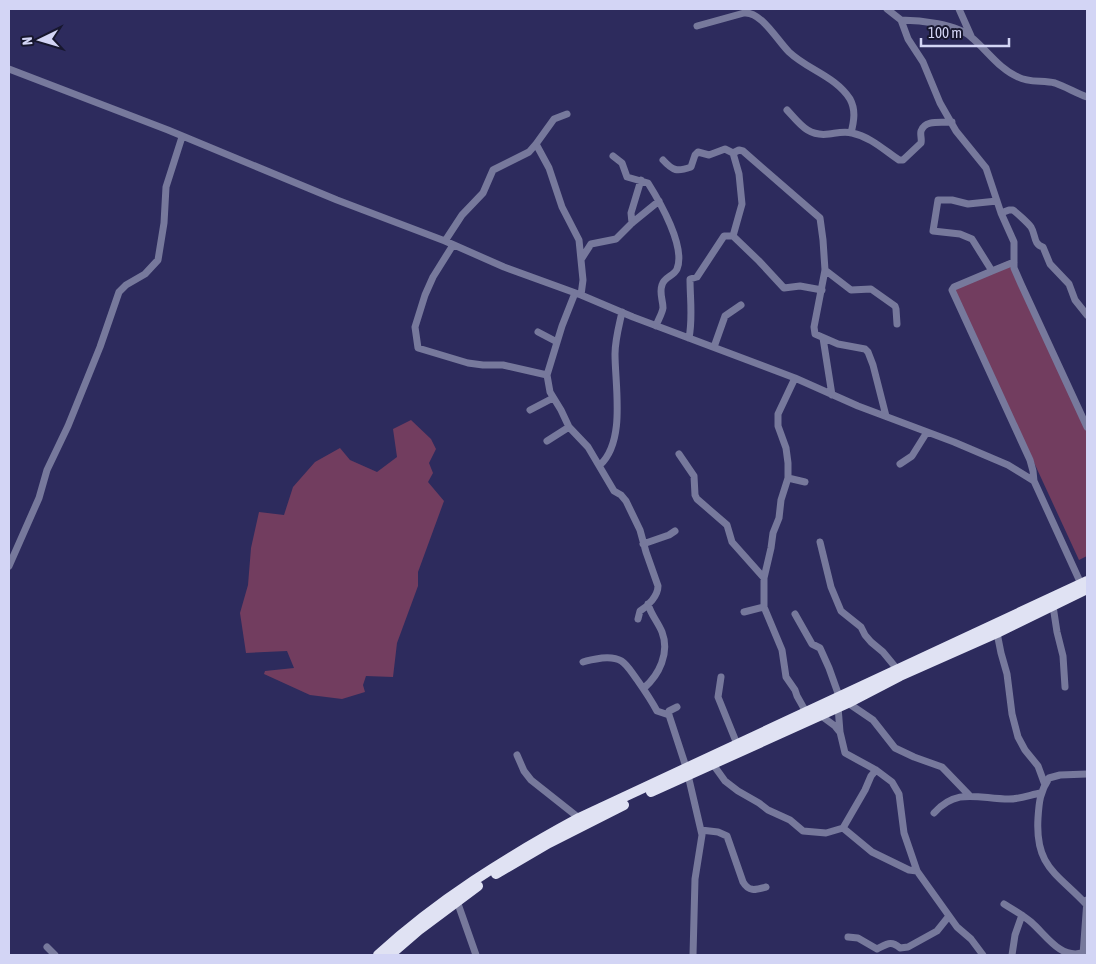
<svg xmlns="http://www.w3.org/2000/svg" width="1096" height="964" font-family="'Asap Condensed',sans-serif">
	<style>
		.green { fill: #723d5f }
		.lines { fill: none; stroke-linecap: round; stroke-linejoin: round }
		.minor { stroke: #77799c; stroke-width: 7 }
		.highway { stroke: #e0e2f3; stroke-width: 10 }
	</style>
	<rect width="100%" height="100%" fill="#2d2b5d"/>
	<!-- green -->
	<path class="green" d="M 1008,261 L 1087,431 L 1087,556 L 1079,560 L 952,285 Z
		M 411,420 L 431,439 L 436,449 L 429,463 L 433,473 L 428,482 L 444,501 L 418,572 L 418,586 L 397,643 L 393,677 L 366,676 L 363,685 L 365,692 L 342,699 L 310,695 L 264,674 L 265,671 L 294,668 L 287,651 L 246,653 L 240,613 L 248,585 L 251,548 L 259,512 L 284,515 L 293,487 L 315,462 L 340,448 L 350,460 L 377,472 L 397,457 L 393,429 Z"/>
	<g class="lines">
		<!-- minor -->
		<path class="minor" d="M 887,9 L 901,20 L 908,39 L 923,62 L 940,103 L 956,131 L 986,168 L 1001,213 L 1014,242 L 1014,268 L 1021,284 L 1087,427
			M 959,9 L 971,36
			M 901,20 C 920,20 957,24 971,37 C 987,50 999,69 1018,77 C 1029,83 1043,80 1055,83 C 1066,87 1076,93 1087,97
			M 697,26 L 744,13 C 761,11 777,40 789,52 C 808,70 835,76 850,99 C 856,110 854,121 851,133
			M 9,69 L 168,130 L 337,200 L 445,241 L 504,267 L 581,295 L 633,317 L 795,378 L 858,406 L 954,442 L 1008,465 L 1034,481 L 1082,586
			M 787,110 C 800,124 808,137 829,134 C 837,133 844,131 852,133 C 871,137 884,150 899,160 L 903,160 L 921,143 C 922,139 920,135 921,131 C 925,119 942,123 952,122
			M 536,144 L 549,168 L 562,207 L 579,240 L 583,280 L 581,295
			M 733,153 L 739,150 L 743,151 L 820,218 L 823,240 L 825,270 L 814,327 L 815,334 L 838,344 L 865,349 L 868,352 L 873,365 L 886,416
			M 613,156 L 622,163 L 627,177 L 648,183 C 660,202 686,247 677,269 C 674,276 664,277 662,285 C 659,293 663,300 663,308 C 662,314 658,320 656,326
			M 663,160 C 673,171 677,172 691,167 L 695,155 L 698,152 L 709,155 L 725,149 L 733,153 L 739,174 L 742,204 L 733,236
			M 997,201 L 968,204 L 952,200 L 938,200 L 933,231 L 960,234 L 972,239 L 992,271 L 954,287 L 952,290 L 1030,460 L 1033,471 L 1034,481
			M 1001,213 L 1009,210 L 1013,210 C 1017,213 1028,223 1031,227 C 1036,235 1033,244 1043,247 L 1050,264 L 1069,284 L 1075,300 L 1087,315
			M 632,223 L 631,213 L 641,180
			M 445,241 L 462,215 L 483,193 L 493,170 L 529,152 L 536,144 L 554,119 L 567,114
			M 453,245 L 433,277 L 425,295 L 415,327 L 418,348 L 468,363 L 483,365 L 503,365 L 547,375
			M 582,258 L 591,244 L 616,239 L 632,223 L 659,201
			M 825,270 L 851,290 L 871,289 L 895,306 L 896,309 L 897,324
			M 992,271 L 1014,262
			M 575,293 L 562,326 L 547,375 L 550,392 L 561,410 L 569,427 L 588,447 L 614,491 L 621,495 L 626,501 L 640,530 L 646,552 L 658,586 C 658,596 648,606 640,611 L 638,619
			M 538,332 L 557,342
			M 689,338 C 693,318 690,299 690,279 L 697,277 L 724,236 L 733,236 L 759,261 L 784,288 L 800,286 L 822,290
			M 823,338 L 832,395
			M 714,347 L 725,316 L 741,305
			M 795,378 L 778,414 L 778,426 L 786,448 L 788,463 L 788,478 L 805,482
			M 530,410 L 553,398
			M 547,441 L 569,427
			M 679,454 L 694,476 L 695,495 L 697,499 L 727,525 L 732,542 L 764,578 L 764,607 L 744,612
			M 900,464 L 912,456 L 927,432
			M 600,465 C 626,441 615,386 615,354 C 615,340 619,326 622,312
			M 820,542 L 831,587 L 841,611 L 861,627 L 865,635 L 871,642 L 883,652 L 897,669
			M 643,544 L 669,535 L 675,531
			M 9,566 L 39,498 L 47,470 L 68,426 L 100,347 L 119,292 L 126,285 L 145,274 L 158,260 L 164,223 L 166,187 L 182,137
			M 764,578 L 771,548 L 773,533 L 779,518 L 781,500 L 788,478
			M 1053,606 L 1057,632 L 1063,656 L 1065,687
			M 764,607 L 782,650 L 786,677 L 795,690 L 797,696 L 806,712
			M 795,614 L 812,644 L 820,648 L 829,668 L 839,696
			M 997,633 L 1001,653 L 1007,674 L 1012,714 L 1018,737 L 1025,750 L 1038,766 L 1045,785
			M 583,662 C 589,660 595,659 602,658 C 624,656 626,665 638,681 C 645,691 651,700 657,711 L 669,715
			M 721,677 L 718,697 L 737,744
			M 644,688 C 659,675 670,653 662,632 C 658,622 651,615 648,604
			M 848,703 L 873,720 L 895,748 L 914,757 L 942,767 L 969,795
			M 677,707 L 669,711 L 669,715 L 686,767
			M 838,707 L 840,732 L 845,753 L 876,770 L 892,782 L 899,794 L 904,833 L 917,871 L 957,927 L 971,939 L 983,955
			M 820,715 L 835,726 L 839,731
			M 517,755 L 524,771 L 531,780 L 579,818
			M 712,763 L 725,781 L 738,791 L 759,803 L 768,810 L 790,820 L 803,831 L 826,833 L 843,828 L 872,852 L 909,870 L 917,871
			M 688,775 L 702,835 L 695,879 L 693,955
			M 934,813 C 957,787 979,799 1009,799 C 1020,799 1030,795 1040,793
			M 843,828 L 865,790 L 871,776 L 876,770
			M 701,830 L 718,832 L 727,836 L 743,882 C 749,892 755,890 766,887
			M 457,901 L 476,955
			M 1004,904 C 1014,910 1023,915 1031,922 C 1046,935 1060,959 1082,953
			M 1086,904 C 1057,873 1035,867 1038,818 C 1039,802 1040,792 1049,778 L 1060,775 L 1087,774
			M 848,937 L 858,938 L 877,949 C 887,944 891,940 900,948 L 908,947 L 937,931 L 949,916
			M 47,947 L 55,955
			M 1012,955 L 1015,935 L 1022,915
			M 1083,955 L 1087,900"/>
		<!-- highway -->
		<path class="highway" d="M 651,792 L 848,703 L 900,676 L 997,633 L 1087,589
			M 496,874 L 549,843 L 624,805
			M 378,955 C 438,900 507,857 579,818 L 1087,581
			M 390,955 L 419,930 L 478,886"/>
	</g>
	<!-- border -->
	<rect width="1096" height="964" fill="none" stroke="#d3d5f5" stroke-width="20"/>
	<!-- north arrow -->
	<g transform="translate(40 40) rotate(265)" stroke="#17172e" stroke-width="4" paint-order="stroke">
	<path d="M0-4L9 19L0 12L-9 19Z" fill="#d3d5f5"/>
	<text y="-8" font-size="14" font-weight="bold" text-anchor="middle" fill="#d3d5f5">N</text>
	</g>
	<!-- scale -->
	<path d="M921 38v8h88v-8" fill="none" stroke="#d3d5f5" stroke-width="2.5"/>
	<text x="928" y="38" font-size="15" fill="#d3d5f5" stroke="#17172e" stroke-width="4" paint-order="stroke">100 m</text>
</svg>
